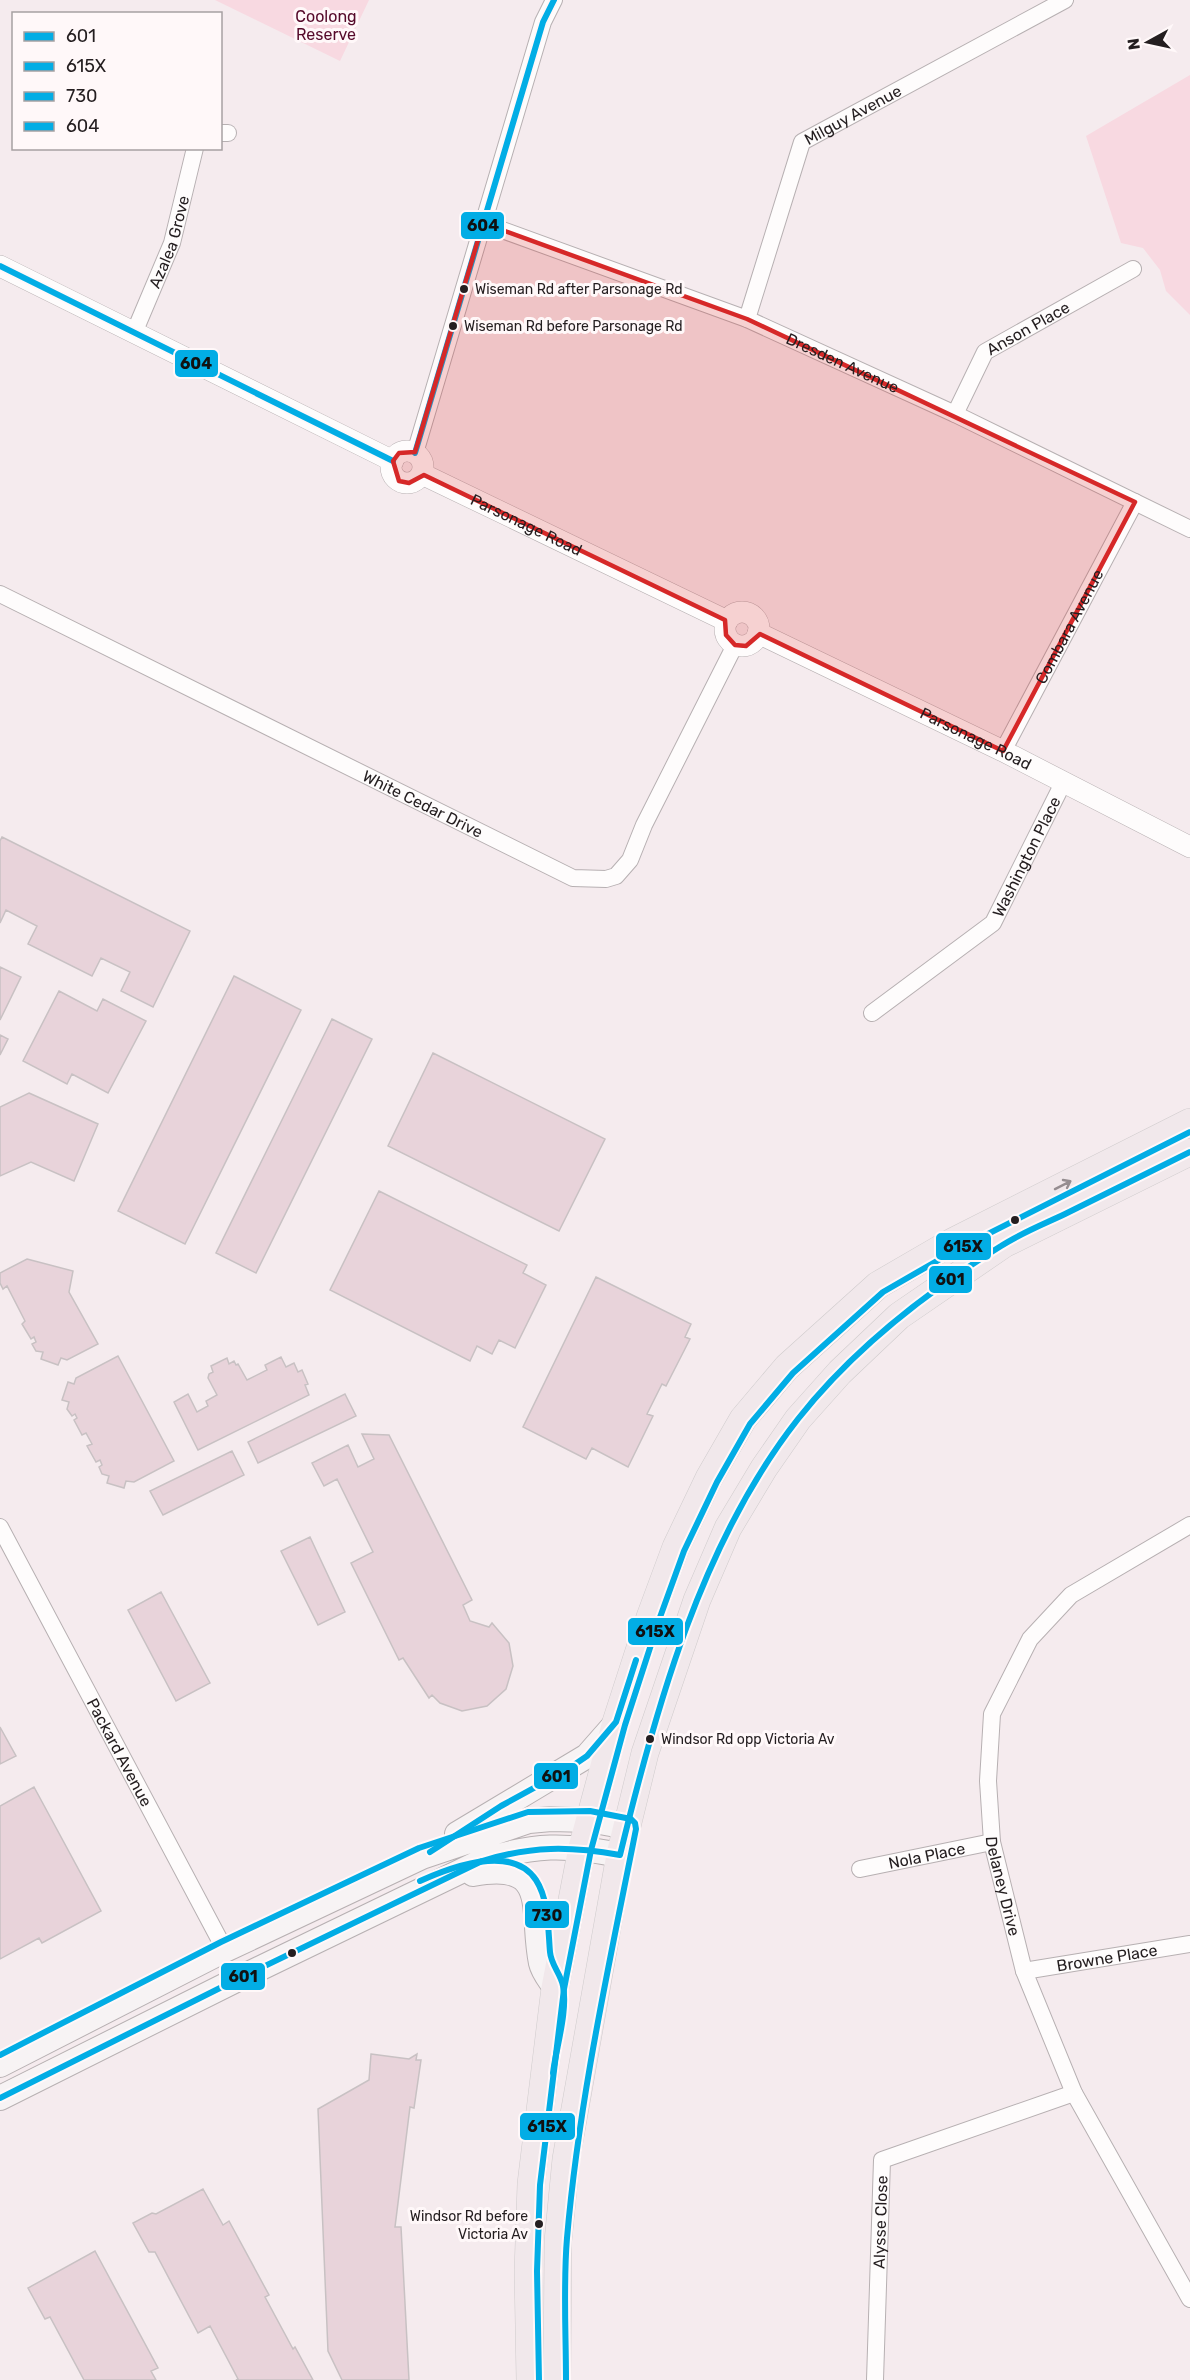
<svg xmlns="http://www.w3.org/2000/svg" width="1190" height="2380" font-family="Rubik,sans-serif">
	<style>
		.green { fill: #f8d9e1 }
		.building { fill: #e8d3da; stroke: #c8c1c3; stroke-width: 1.5 }
		.lines { fill: none; stroke-linecap: round; stroke-linejoin: round }
		.minor-casing { stroke: #b7b0b2; stroke-width: 18 }
		.tertiary-casing { stroke: #b7b0b2; stroke-width: 22 }
		.secondary-casing { stroke: #b7b0b2; stroke-width: 26 }
		.primary-casing { stroke: #cfcbcc; stroke-width: 28 }
		.minor { stroke: #fefcfc; stroke-width: 16 }
		.tertiary { stroke: #fefcfc; stroke-width: 21 }
		.secondary { stroke: #f7f3f4; stroke-width: 24 }
		.primary { stroke: #f1e8eb; stroke-width: 27 }
		.bus-1-casing { stroke: #fff8f9; stroke-width: 10 }
		.bus-2-casing { stroke: #fff8f9; stroke-width: 10 }
		.bus-3-casing { stroke: #fff8f9; stroke-width: 10 }
		.bus-4-casing { stroke: #fff8f9; stroke-width: 10 }
		.bus-1 { stroke: #02ade5; stroke-width: 6 }
		.bus-2 { stroke: #02ade5; stroke-width: 6 }
		.bus-3 { stroke: #02ade5; stroke-width: 6 }
		.bus-4 { stroke: #02ade5; stroke-width: 6 }
		.oneway { stroke: #958d90 }
		.marked { fill: #d62828; fill-opacity: 0.2; stroke: #d62828; stroke-width: 4.5; stroke-linejoin: round }
		.bus-dot { fill: #241e20; stroke: #fff8f9; stroke-width: 2 }
		.labels { text-anchor: middle; dominant-baseline: central; stroke-width: 6; stroke-linejoin: round; paint-order: stroke }
		.bus-label { font-size: 14px; fill: #241e20; stroke: #fff8f9; text-anchor: start }
		.park-label { font-size: 16px; fill: #550a2a; stroke: #fff8f9 }
		.street-label { font-size: 16px; fill: #241e20; stroke: #fff8f9 }
		.line-badge { stroke: #fff8f9; stroke-width: 2 }
		.pale-badge-label { font-size: 16px; text-anchor: middle; font-weight: bold; fill: #111 }
	</style>
	<rect width="100%" height="100%" fill="#f5ebee"/>
	<!-- green -->
	<path class="green" d="M 215,0 L 369,0 L 340,61 Z
		M 1190,75 L 1190,315 L 1166,291 L 1160,270 L 1143,248 L 1121,243 L 1086,136 Z"/>
	<!-- building -->
	<path class="building" d="M 2,837 L 190,931 L 153,1007 L 121,991 L 130,972 L 101,958 L 92,976 L 28,944 L 37,926 L 6,910 L 0,923 L 0,841 Z
		M 0,967 L 21,977 L 0,1020 Z
		M 234,976 L 301,1010 L 185,1244 L 118,1211 Z
		M 59,991 L 97,1011 L 103,999 L 146,1021 L 108,1093 L 72,1074 L 67,1084 L 23,1061 Z
		M 332,1019 L 372,1039 L 256,1273 L 216,1253 Z
		M 0,1035 L 8,1039 L 0,1055 Z
		M 433,1053 L 605,1139 L 559,1231 L 388,1146 Z
		M 29,1093 L 98,1124 L 74,1181 L 31,1162 L 0,1176 L 0,1107 Z
		M 379,1191 L 527,1265 L 523,1273 L 546,1285 L 515,1348 L 499,1340 L 492,1354 L 477,1346 L 470,1361 L 330,1290 Z
		M 27,1259 L 73,1271 L 69,1292 L 98,1344 L 67,1360 L 61,1358 L 58,1365 L 41,1359 L 43,1352 L 36,1351 L 32,1344 L 36,1342 L 34,1337 L 31,1339 L 22,1324 L 25,1321 L 7,1286 L 3,1289 L 0,1283 L 0,1273 Z
		M 596,1277 L 691,1324 L 685,1337 L 690,1339 L 666,1386 L 662,1384 L 647,1414 L 653,1416 L 628,1467 L 592,1448 L 586,1459 L 523,1427 Z
		M 118,1356 L 174,1461 L 134,1482 L 126,1481 L 124,1488 L 107,1483 L 109,1476 L 102,1474 L 99,1467 L 102,1465 L 100,1460 L 96,1462 L 87,1446 L 92,1444 L 86,1433 L 82,1435 L 74,1420 L 77,1418 L 75,1414 L 72,1416 L 67,1409 L 69,1402 L 62,1400 L 68,1382 L 74,1384 L 76,1378 Z
		M 281,1357 L 286,1367 L 294,1363 L 298,1372 L 302,1370 L 308,1384 L 305,1385 L 309,1395 L 198,1450 L 174,1402 L 188,1394 L 197,1412 L 208,1406 L 206,1401 L 217,1395 L 208,1378 L 209,1374 L 213,1372 L 211,1366 L 227,1358 L 229,1364 L 234,1361 L 236,1365 L 238,1364 L 247,1380 L 267,1370 L 265,1365 Z
		M 345,1394 L 356,1416 L 258,1463 L 248,1442 Z
		M 362,1434 L 389,1435 L 472,1600 L 463,1605 L 470,1621 L 489,1627 L 492,1623 L 509,1643 L 513,1666 L 506,1689 L 487,1706 L 462,1711 L 440,1703 L 432,1695 L 429,1698 L 403,1658 L 399,1660 L 351,1563 L 373,1552 L 337,1479 L 324,1486 L 312,1463 L 348,1445 L 358,1467 L 374,1459 Z
		M 232,1451 L 244,1475 L 163,1515 L 150,1491 Z
		M 310,1537 L 345,1612 L 318,1625 L 281,1551 Z
		M 161,1592 L 210,1683 L 176,1701 L 128,1610 Z
		M 0,1727 L 16,1756 L 0,1764 Z
		M 34,1787 L 101,1911 L 42,1943 L 39,1938 L 0,1959 L 0,1806 Z
		M 371,2054 L 409,2059 L 417,2054 L 416,2060 L 421,2060 L 414,2108 L 410,2107 L 395,2227 L 401,2227 L 409,2380 L 342,2380 L 328,2351 L 318,2109 L 369,2080 Z
		M 203,2189 L 223,2225 L 229,2221 L 269,2295 L 265,2297 L 293,2349 L 295,2347 L 313,2380 L 236,2380 L 238,2379 L 210,2326 L 198,2333 L 155,2252 L 149,2252 L 133,2223 L 152,2213 L 156,2214 Z
		M 95,2251 L 158,2368 L 151,2371 L 156,2380 L 84,2380 L 50,2317 L 45,2319 L 28,2288 Z"/>
	<g class="lines">
		<!-- minor casing -->
		<g class="minor-casing">
			<g id="minor">
				<path d="M 220,133 L 228,133"/>
				<path id="s1" d="M 483,223 L 747,319 L 955,414 L 1190,529"/>
				<path id="s2" d="M 747,319 L 802,142 L 1065,0"/>
				<path id="s3" d="M 134,333 L 172,243 L 195,148"/>
				<path id="s4" d="M 955,414 L 985,352 L 1133,269"/>
				<path d="M 415,453 L 543,22 L 554,0"/>
				<path id="s5" d="M 0,594 L 573,878 L 606,879 L 616,876 L 630,860 L 644,825 L 735,645"/>
				<path id="s6" d="M 1003,751 L 1135,502"/>
				<path id="s7" d="M 872,1013 L 993,923 L 1063,783"/>
				<path id="s8" d="M 1190,1525 L 1071,1595 L 1030,1639 L 992,1714 L 988,1781 L 992,1842 L 1024,1971 L 1074,2093 L 1190,2299"/>
				<path id="s9" d="M 0,1527 L 225,1950"/>
				<path id="s10" d="M 860,1869 L 992,1842"/>
				<path id="s11" d="M 1024,1971 L 1190,1944"/>
				<path id="s12" d="M 875,2380 L 882,2160 L 1074,2093"/>
			</g>
		</g>
		<!-- tertiary casing -->
		<g class="tertiary-casing">
			<g id="tertiary">
				<path d="M 0,266 L 393,461"/>
				<circle cx="407" cy="467" r="16"/>
				<path id="s13" d="M 422,474 L 727,621"/>
				<circle cx="742" cy="629" r="17"/>
				<path id="s14" d="M 758,633 L 1003,751 L 1190,847"/>
			</g>
		</g>
		<!-- secondary casing -->
		<g class="secondary-casing">
			<path id="secondary" d="M 457,1834 L 587,1756 L 616,1723
				M 473,1874 C 552,1860 530,1910 541,1963 C 543,1972 550,1980 555,1988
				M 0,2065 L 225,1950 L 422,1857 L 529,1821 L 551,1819 L 589,1820 L 627,1827
				M 0,2098 L 240,1978 L 482,1861 C 535,1844 565,1844 620,1855"/>
		</g>
		<!-- primary casing -->
		<g class="primary-casing">
			<path id="primary" d="M 530,2380 L 528,2271 L 531,2184 L 555,1988 L 582,1848 L 616,1722 L 650,1617 L 676,1547 L 709,1478 L 743,1419 L 787,1367 L 878,1285 L 952,1242 L 1190,1122
				M 557,2380 L 558,2241 L 566,2159 L 620,1855 L 645,1753 L 697,1600 L 728,1528 L 764,1468 L 798,1419 L 840,1372 L 899,1316 L 1004,1244 L 1190,1152"/>
		</g>
		<!-- minor -->
		<use href="#minor" class="minor"/>
		<!-- tertiary -->
		<use href="#tertiary" class="tertiary"/>
		<!-- secondary -->
		<use href="#secondary" class="secondary"/>
		<!-- primary -->
		<use href="#primary" class="primary"/>
		<!-- bus-1 casing -->
		<g class="bus-1-casing">
			<path id="bus-1" d="M 430,1852 L 501,1806 L 565,1771 L 587,1756 L 616,1722 L 636,1660
				M 0,2098 L 240,1978 L 482,1861 C 532,1846 569,1846 620,1855 C 656,1707 702,1541 798,1419 C 854,1348 925,1293 1001,1246 C 1021,1233 1044,1224 1065,1214 C 1107,1193 1148,1173 1190,1152"/>
		</g>
		<!-- bus-2 casing -->
		<g class="bus-2-casing">
			<path id="bus-2" d="M 539,2380 L 537,2271 L 540,2185 L 564,1989 L 591,1850 L 625,1725 L 659,1620 L 684,1551 L 717,1482 L 750,1424 L 793,1373 L 883,1292 L 956,1250 L 1190,1132"/>
		</g>
		<!-- bus-3 casing -->
		<g class="bus-3-casing">
			<path id="bus-3" d="M 420,1881 C 451,1867 512,1844 536,1880 C 549,1900 548,1930 550,1952 C 551,1965 561,1974 563,1986 C 568,2011 556,2048 553,2073
				M 0,2055 L 221,1942 L 419,1848 L 528,1812 L 590,1811 L 631,1819 L 635,1823 L 636,1829 C 609,1965 579,2100 567,2238 C 563,2285 566,2333 566,2380"/>
		</g>
		<!-- bus-4 casing -->
		<g class="bus-4-casing">
			<path id="bus-4" d="M 0,266 L 393,461
				M 415,453 L 543,22 L 554,0"/>
		</g>
		<!-- bus-1 -->
		<use href="#bus-1" class="bus-1"/>
		<!-- bus-2 -->
		<use href="#bus-2" class="bus-2"/>
		<!-- bus-3 -->
		<use href="#bus-3" class="bus-3"/>
		<!-- bus-4 -->
		<use href="#bus-4" class="bus-4"/>
	</g>
	<!-- one-way arrows -->
	<defs><path id="oneway-shaft" d="M-6 0H5M1.5-3L5.5 0L1.5 3" fill="none" stroke-width="1.6" stroke-linecap="round" stroke-linejoin="round" transform="scale(1.5)"/></defs>
	<use class="oneway" href="#oneway-shaft" transform="translate(1063 1185) rotate(-27)"/>
	<!-- marked area -->
	<path class="marked" d="M 483,223 L 747,319 L 1135,502 L 1003,751 L 760,634 L 746,646 L 735,645 L 726,635 L 725,620 L 424,475 L 409,483 L 399,481 L 393,461 L 399,453 L 415,452 Z"/>
	<!-- markers -->
	<g class="bus-dot">
		<circle cx="464" cy="289" r="5"/>
		<circle cx="453" cy="326" r="5"/>
		<circle cx="1015" cy="1220" r="5"/>
		<circle cx="650" cy="1739" r="5"/>
		<circle cx="292" cy="1953" r="5"/>
		<circle cx="539" cy="2224" r="5"/>
	</g>
	<g class="labels">
		<!-- bus labels -->
		<g class="bus-label">
			<text x="475" y="289">Wiseman Rd after Parsonage Rd</text>
			<text x="464" y="326">Wiseman Rd before Parsonage Rd</text>
			<text x="661" y="1739">Windsor Rd opp Victoria Av</text>
			<text x="528" y="2216" text-anchor="end">Windsor Rd before<tspan x="528" dy="18">Victoria Av</tspan></text>
		</g>
		<!-- park labels -->
		<g class="park-label">
			<text x="326" y="16">Coolong<tspan x="326" dy="18">Reserve</tspan></text>
		</g>
		<!-- street labels -->
		<g class="street-label">
			<text stroke="none"><textPath href="#s2" startOffset="243">Milguy Avenue</textPath></text>
			<text stroke="none"><textPath href="#s3" startOffset="98">Azalea Grove</textPath></text>
			<text stroke="none"><textPath href="#s4" startOffset="118">Anson Place</textPath></text>
			<text stroke="none"><textPath href="#s1" startOffset="386">Dresden Avenue</textPath></text>
			<text stroke="none"><textPath href="#s13" startOffset="116">Parsonage Road</textPath></text>
			<text stroke="none"><textPath href="#s6" startOffset="141">Combara Avenue</textPath></text>
			<text stroke="none"><textPath href="#s14" startOffset="242">Parsonage Road</textPath></text>
			<text stroke="none"><textPath href="#s5" startOffset="472">White Cedar Drive</textPath></text>
			<text stroke="none"><textPath href="#s7" startOffset="225">Washington Place</textPath></text>
			<text stroke="none"><textPath href="#s9" startOffset="255">Packard Avenue</textPath></text>
			<text stroke="none"><textPath href="#s10" startOffset="68">Nola Place</textPath></text>
			<text stroke="none"><textPath href="#s8" startOffset="456">Delaney Drive</textPath></text>
			<text stroke="none"><textPath href="#s11" startOffset="84">Browne Place</textPath></text>
			<text stroke="none"><textPath href="#s12" startOffset="158">Alysse Close</textPath></text>
		</g>
	</g>
	<g class="line-badge">
		<rect x="460" y="211" width="45" height="29" rx="6" fill="#02ade5"/>
		<rect x="174" y="349" width="45" height="29" rx="6" fill="#02ade5"/>
		<rect x="935" y="1232" width="57" height="29" rx="6" fill="#02ade5"/>
		<rect x="928" y="1265" width="45" height="29" rx="6" fill="#02ade5"/>
		<rect x="627" y="1617" width="57" height="29" rx="6" fill="#02ade5"/>
		<rect x="533" y="1762" width="46" height="28" rx="6" fill="#02ade5"/>
		<rect x="524" y="1900" width="46" height="29" rx="6" fill="#02ade5"/>
		<rect x="220" y="1962" width="46" height="29" rx="6" fill="#02ade5"/>
		<rect x="519" y="2112" width="57" height="29" rx="6" fill="#02ade5"/>
	</g>
	<g class="pale-badge-label">
		<text x="483" y="231">604</text>
		<text x="196" y="369">604</text>
		<text x="963" y="1252">615X</text>
		<text x="950" y="1285">601</text>
		<text x="655" y="1637">615X</text>
		<text x="556" y="1782">601</text>
		<text x="547" y="1921">730</text>
		<text x="243" y="1982">601</text>
		<text x="547" y="2132">615X</text>
	</g>
	<!-- legend -->
	<rect x="12" y="12" width="210" height="138" fill="#fff8f9" stroke="#a7a1a2" stroke-width="1.5"/>
	<rect x="24" y="32" width="30" height="9" fill="#02ade5" stroke="#a7a1a2" stroke-width="1.5"/>
	<text x="66" y="42" font-size="18" fill="#241e20">601</text>
	<rect x="24" y="62" width="30" height="9" fill="#02ade5" stroke="#a7a1a2" stroke-width="1.5"/>
	<text x="66" y="72" font-size="18" fill="#241e20">615X</text>
	<rect x="24" y="92" width="30" height="9" fill="#02ade5" stroke="#a7a1a2" stroke-width="1.5"/>
	<text x="66" y="102" font-size="18" fill="#241e20">730</text>
	<rect x="24" y="122" width="30" height="9" fill="#02ade5" stroke="#a7a1a2" stroke-width="1.5"/>
	<text x="66" y="132" font-size="18" fill="#241e20">604</text>
	<!-- north arrow -->
	<g transform="translate(1148 42) rotate(262)" stroke="#fff8f9" stroke-width="4.5" paint-order="stroke">
	<path d="M0-4.5L10 22L0 15L-10 22Z" fill="#241e20"/>
	<text y="-9" font-size="16" font-weight="bold" text-anchor="middle" fill="#241e20">N</text>
	</g>
</svg>
